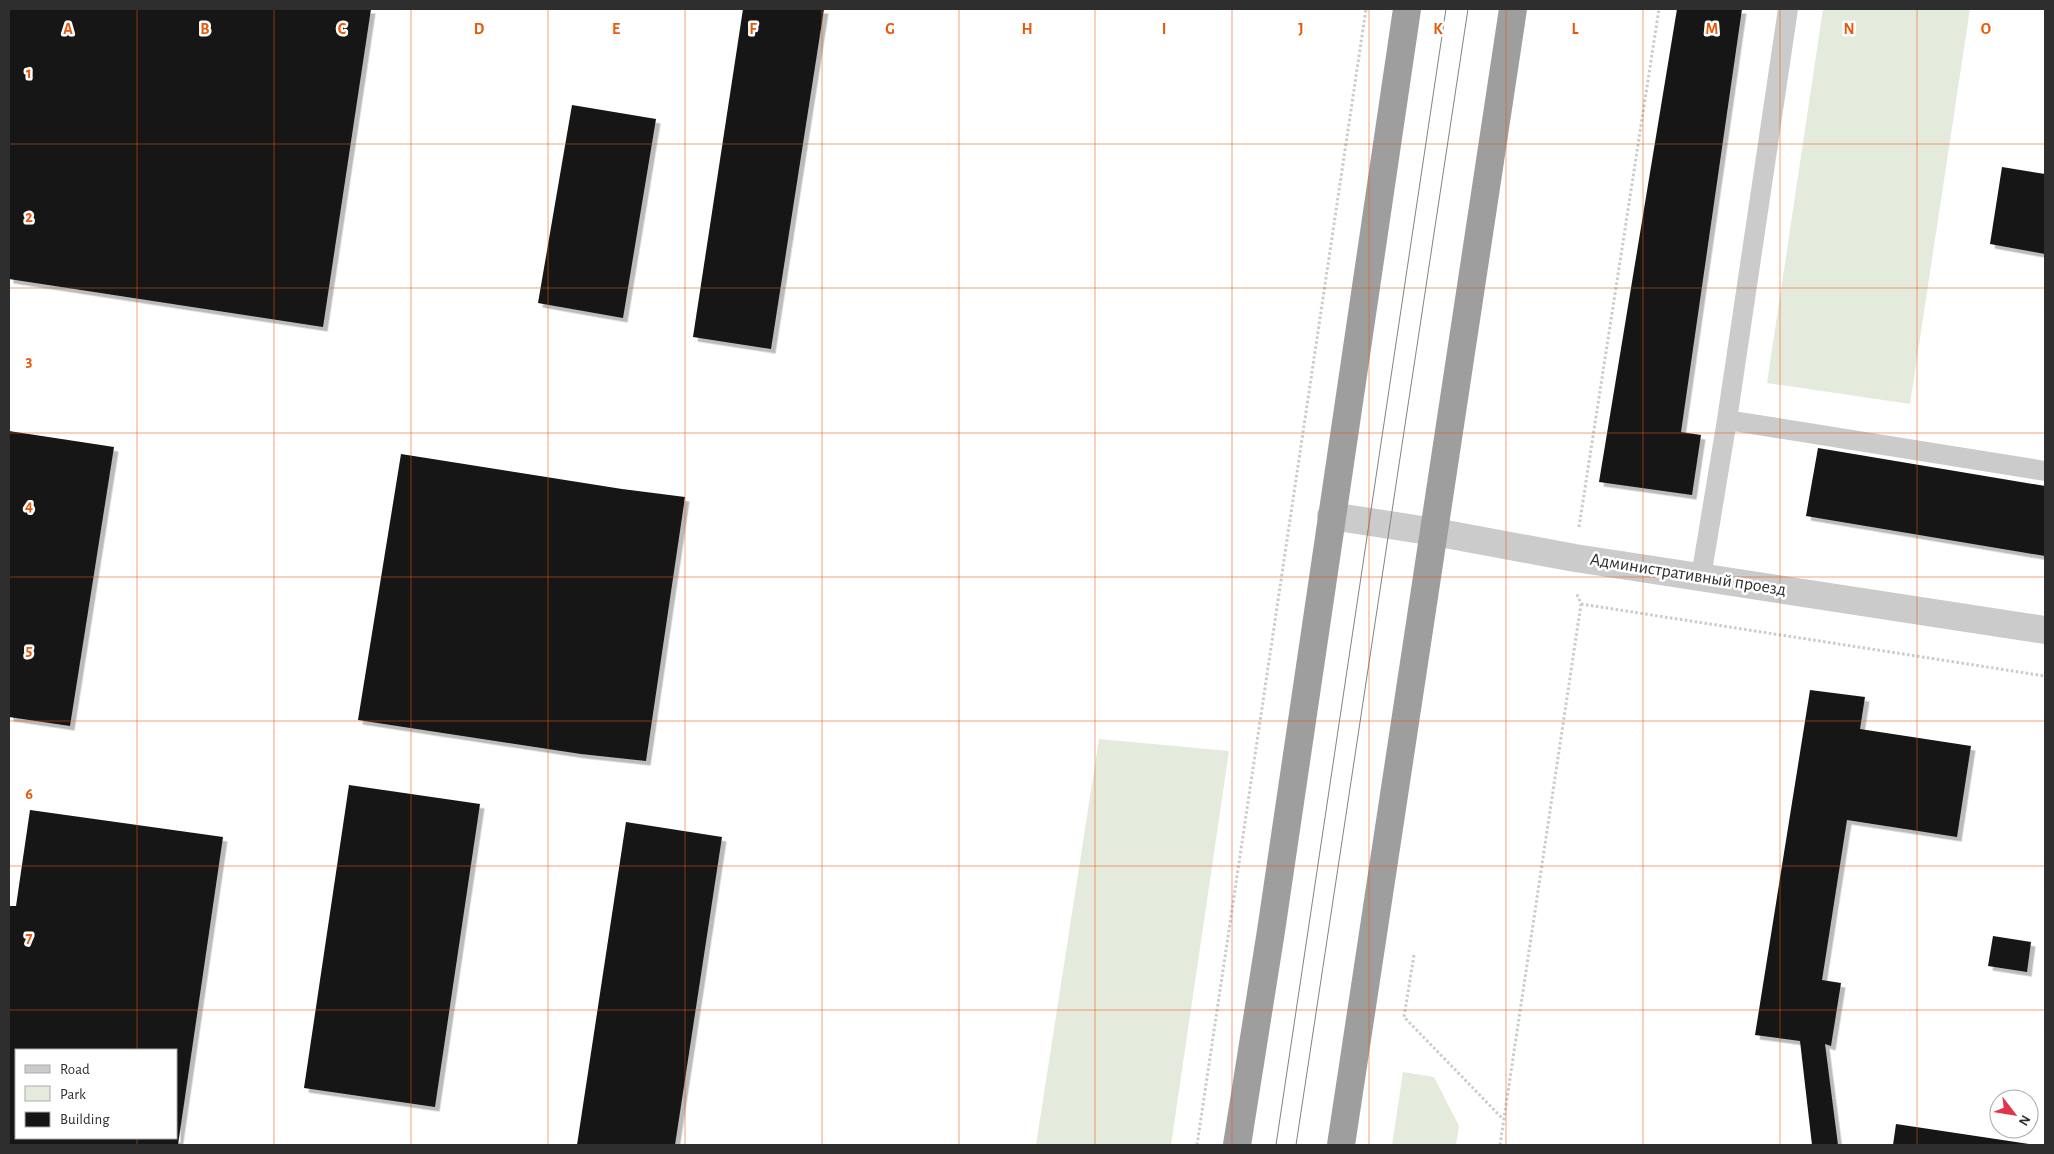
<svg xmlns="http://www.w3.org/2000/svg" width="2054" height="1154" font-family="'Alegreya Sans',sans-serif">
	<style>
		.green { fill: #e5ebdc }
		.building { fill: #151515; fill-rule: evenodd; filter: url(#shadow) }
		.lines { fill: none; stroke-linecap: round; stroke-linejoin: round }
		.path { stroke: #cbcbcb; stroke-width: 3; stroke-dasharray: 2.5 2.5; stroke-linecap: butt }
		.service { stroke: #cbcbcb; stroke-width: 20 }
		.minor { stroke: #cbcbcb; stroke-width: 28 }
		.trunk { stroke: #9e9e9e; stroke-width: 28 }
		.tram { stroke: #838383; stroke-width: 1 }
		.grid { fill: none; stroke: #e8590c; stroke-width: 1; stroke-opacity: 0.55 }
		.labels { text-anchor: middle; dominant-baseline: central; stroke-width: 5; stroke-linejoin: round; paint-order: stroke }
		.street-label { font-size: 18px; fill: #2e2e2e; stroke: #fff }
		.grid-label { font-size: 16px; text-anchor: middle; font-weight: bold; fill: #e8590c; stroke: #fff; stroke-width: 5; stroke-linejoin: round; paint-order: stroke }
	</style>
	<defs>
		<filter id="shadow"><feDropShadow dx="4.5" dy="4.5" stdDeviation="0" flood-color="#0004"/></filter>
	</defs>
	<rect width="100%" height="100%" fill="#fff"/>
	<!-- green -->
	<path class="green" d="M 1823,9 L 1970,9 L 1910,404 L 1767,383 Z
		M 1099,739 L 1229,751 L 1171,1145 L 1036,1145 Z
		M 1403,1072 L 1434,1077 L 1459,1126 L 1456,1145 L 1392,1145 Z"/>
	<!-- building -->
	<path class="building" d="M 9,9 L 371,9 L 323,327 L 9,279 Z
		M 743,9 L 824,9 L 771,349 L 693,337 Z
		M 1677,9 L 1742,9 L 1681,432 L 1701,435 L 1692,495 L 1599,482 Z
		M 572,105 L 656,119 L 623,318 L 538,303 Z
		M 2002,167 L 2045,174 L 2045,254 L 1990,244 Z
		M 9,431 L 114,447 L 70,726 L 9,717 Z
		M 1818,448 L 2045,486 L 2045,556 L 1806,516 Z
		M 401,454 L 622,489 L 685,497 L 646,761 L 581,754 L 358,720 Z
		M 1810,690 L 1865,697 L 1860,729 L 1971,746 L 1957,837 L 1847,820 L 1822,980 L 1841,983 L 1831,1046 L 1825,1044 L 1838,1145 L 1812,1145 L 1800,1041 L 1755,1035 Z
		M 349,785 L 480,804 L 435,1107 L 304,1088 Z
		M 30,810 L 223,837 L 178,1145 L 9,1145 L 9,906 L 16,906 ZM 16,1050 L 176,1050 L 176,1138 L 16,1138 Z
		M 626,822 L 722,837 L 675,1145 L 577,1145 Z
		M 1993,936 L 2031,942 L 2027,972 L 1988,966 Z
		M 1896,1124 L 2029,1144 L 2029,1145 L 1893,1145 Z"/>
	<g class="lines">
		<!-- path -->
		<path class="path" d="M 1579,527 L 1659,9
			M 1581,604 L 2045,676
			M 1414,955 L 1404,1017 L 1503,1119
			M 1197,1145 L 1366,9
			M 1500,1145 L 1581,604 L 1576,592"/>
		<!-- service -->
		<path class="service" d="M 1727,420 L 2045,471
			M 1701,577 L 1727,420 L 1788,9"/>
		<!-- minor -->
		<path class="minor" d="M 1331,516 L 1435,532 L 1575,558 L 2045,630"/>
		<!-- trunk -->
		<path class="trunk" d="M 1237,1145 L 1271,931 L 1407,9
			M 1341,1145 L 1513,9"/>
		<!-- tram -->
		<path class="tram" d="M 1276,1145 L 1446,9
			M 1296,1145 L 1468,9"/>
	</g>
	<!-- grid -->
	<path class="grid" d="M 137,9 L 137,1050M 274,9 L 274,1145M 411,9 L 411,1145M 548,9 L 548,1145M 685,9 L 685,1145M 822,9 L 822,1145M 959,9 L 959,1145M 1095,9 L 1095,1145M 1232,9 L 1232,1145M 1369,9 L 1369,1145M 1506,9 L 1506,1145M 1643,9 L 1643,1145M 1780,9 L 1780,1145M 1917,9 L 1917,1145M 9,144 L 2045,144M 9,288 L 2045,288M 9,433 L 2045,433M 9,577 L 2045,577M 9,721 L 2045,721M 9,866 L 2045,866M 9,1010 L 2045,1010M 137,1138 L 137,1145"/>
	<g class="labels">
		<!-- street labels -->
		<g class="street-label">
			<text transform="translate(1688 575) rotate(9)">Административный проезд</text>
		</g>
	</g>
	<g class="grid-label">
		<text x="68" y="34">A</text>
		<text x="205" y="34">B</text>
		<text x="342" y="34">C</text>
		<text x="479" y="34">D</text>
		<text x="616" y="34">E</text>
		<text x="753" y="34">F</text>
		<text x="890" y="34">G</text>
		<text x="1027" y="34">H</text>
		<text x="1164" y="34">I</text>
		<text x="1301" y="34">J</text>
		<text x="1438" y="34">K</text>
		<text x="1575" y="34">L</text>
		<text x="1712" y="34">M</text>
		<text x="1849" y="34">N</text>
		<text x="1986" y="34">O</text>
		<text x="29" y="78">1</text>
		<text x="29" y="222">2</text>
		<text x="29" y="366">3</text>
		<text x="29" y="511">4</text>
		<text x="29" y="655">5</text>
		<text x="29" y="799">6</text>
		<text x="29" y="943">7</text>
	</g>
	<!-- border -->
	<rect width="2054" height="1154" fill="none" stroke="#2e2e2e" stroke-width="20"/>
	<!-- legend -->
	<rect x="15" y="1049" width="162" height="90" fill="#ffffff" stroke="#ababab"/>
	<rect x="25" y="1065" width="25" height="8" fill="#cbcbcb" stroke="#ababab"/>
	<text x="60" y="1074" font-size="15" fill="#2e2e2e">Road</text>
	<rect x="25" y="1086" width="25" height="15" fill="#e5ebdc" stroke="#ababab"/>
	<text x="60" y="1099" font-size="15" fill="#2e2e2e">Park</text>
	<rect x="25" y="1112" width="25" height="15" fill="#151515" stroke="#ababab"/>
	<text x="60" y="1124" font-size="15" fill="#2e2e2e">Building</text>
	<!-- north arrow -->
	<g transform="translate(2014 1114) rotate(121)"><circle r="24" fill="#ffffff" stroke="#ababab"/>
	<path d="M0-4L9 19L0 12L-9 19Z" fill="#e2334a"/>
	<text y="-8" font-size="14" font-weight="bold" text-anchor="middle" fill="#2e2e2e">N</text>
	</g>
</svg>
